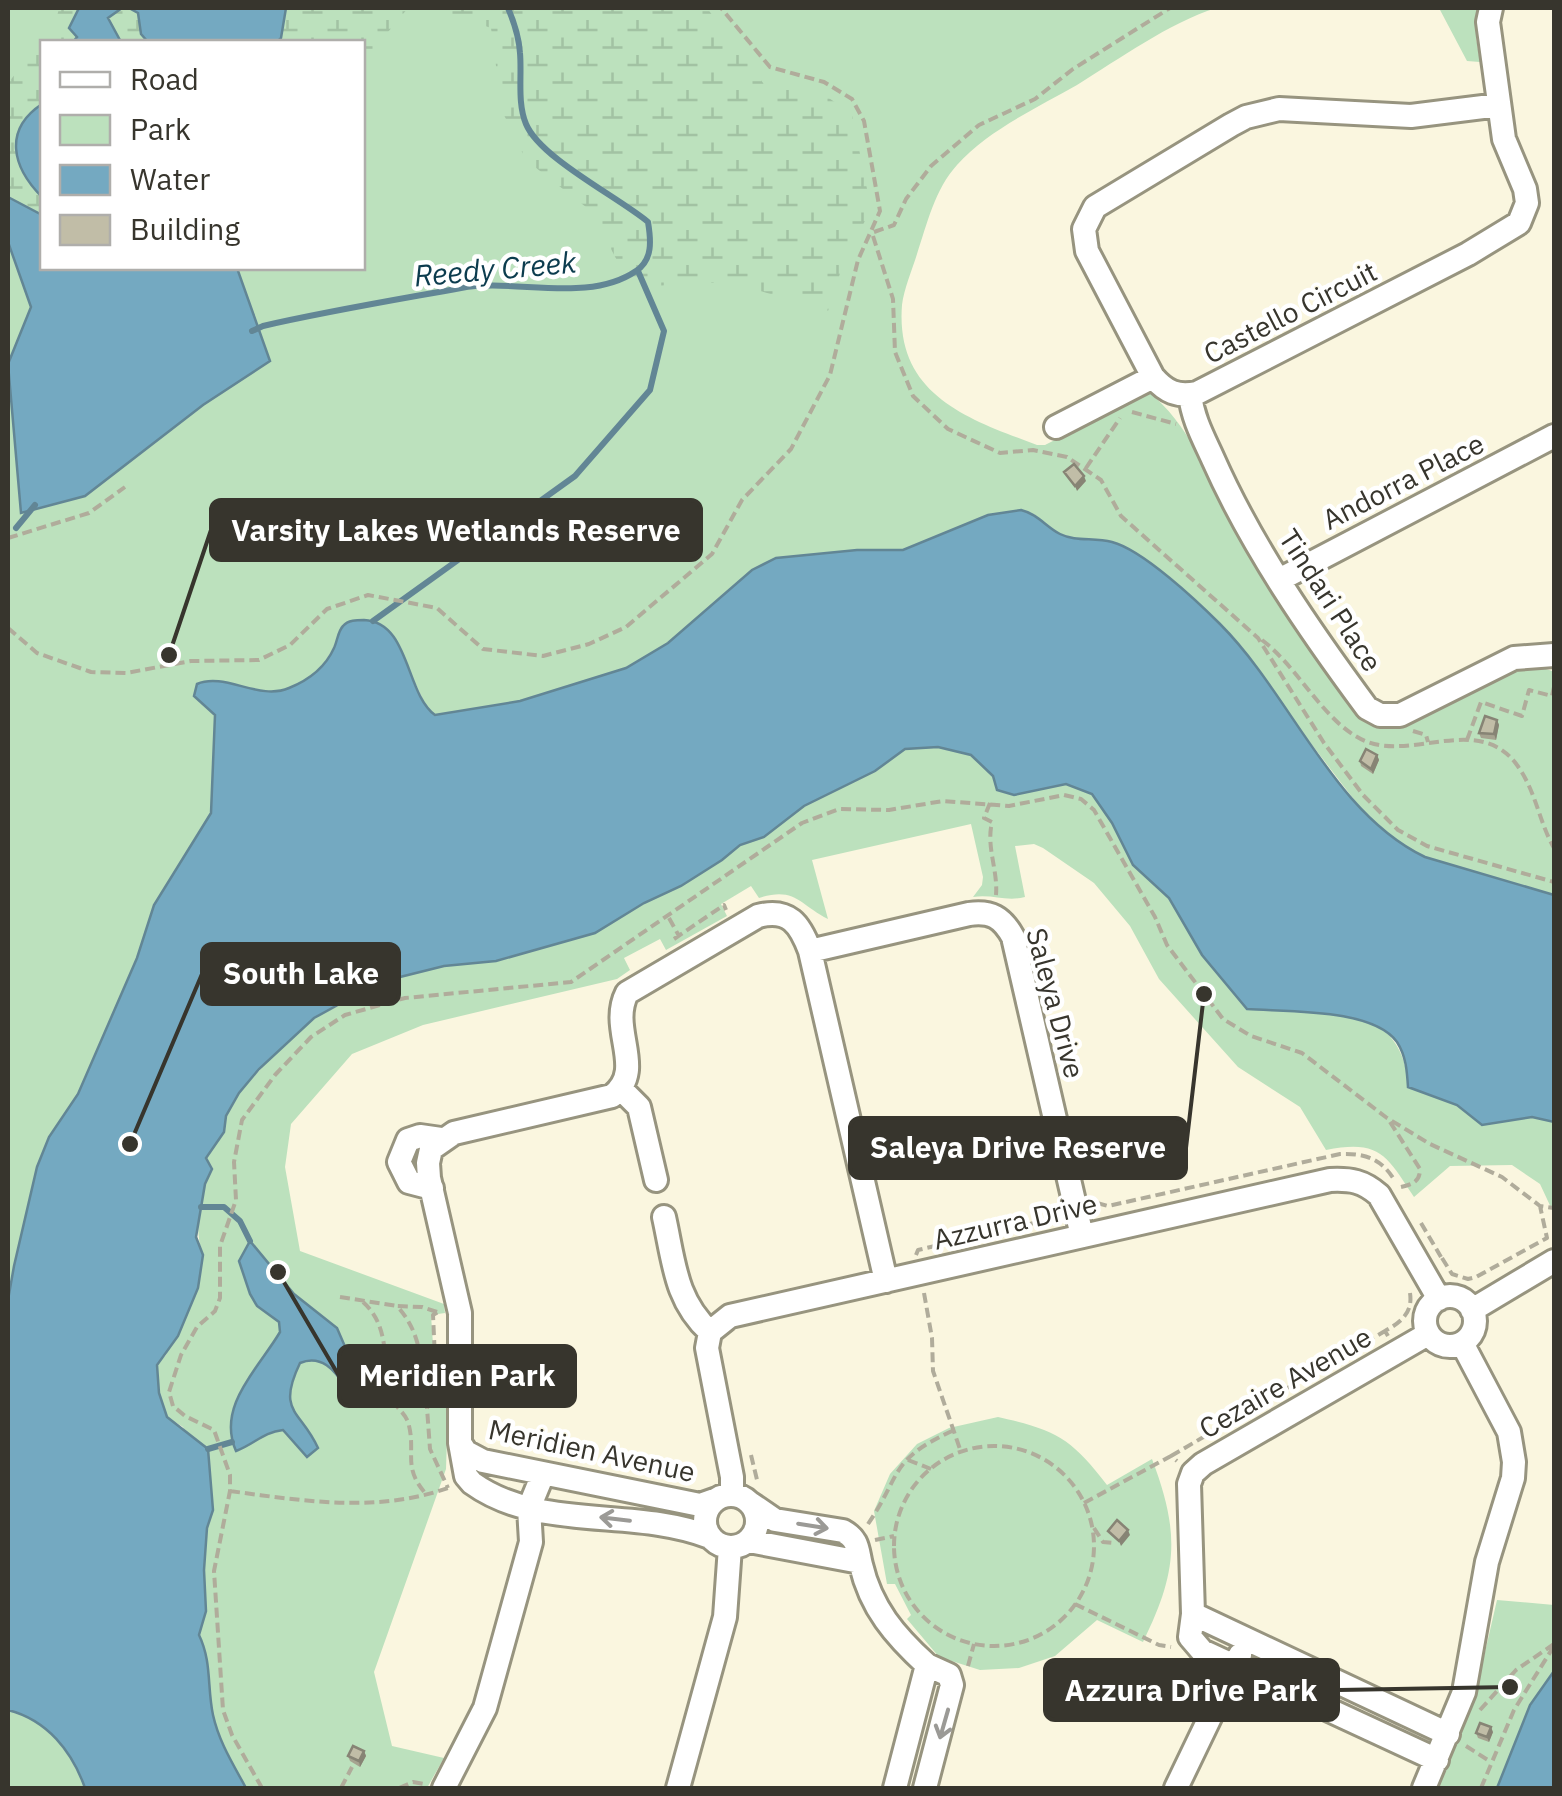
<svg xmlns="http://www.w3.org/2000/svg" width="1562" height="1796" font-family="'IBM Plex Sans',sans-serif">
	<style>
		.green { fill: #bce1bd; fill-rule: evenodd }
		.wetland { fill: url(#wetland-marsh) }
		.water { fill: #74a9c1; stroke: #628695; stroke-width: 2.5 }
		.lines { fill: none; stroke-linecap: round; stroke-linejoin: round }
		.stream { stroke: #628695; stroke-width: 6 }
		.minor-casing { stroke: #97947f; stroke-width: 28 }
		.path { stroke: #b0ac9b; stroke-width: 4; stroke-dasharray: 10 5; stroke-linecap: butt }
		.minor { stroke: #fff; stroke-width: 22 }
		.wall { fill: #a6a390 }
		.shaded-wall { fill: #878475 }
		.building { fill: #c1bda7; stroke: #878475; stroke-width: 2.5 }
		.oneway { stroke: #9b9a96 }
		.labels { text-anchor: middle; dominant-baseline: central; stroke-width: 9; stroke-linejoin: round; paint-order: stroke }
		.street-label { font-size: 28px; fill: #37352d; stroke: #fff }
		.water-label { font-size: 30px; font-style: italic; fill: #0c3c4e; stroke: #fff }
		.leader { fill: none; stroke: #37352d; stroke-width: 4 }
		.callout-dot { fill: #37352d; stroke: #fff; stroke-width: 4 }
		.callout { fill: #37352d; stroke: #37352d; stroke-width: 4 }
		.callout-label { font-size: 30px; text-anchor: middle; font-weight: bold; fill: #fff }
	</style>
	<defs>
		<pattern id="wetland-marsh" width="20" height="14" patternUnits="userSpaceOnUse" patternTransform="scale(2.5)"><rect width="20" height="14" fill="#bce1bd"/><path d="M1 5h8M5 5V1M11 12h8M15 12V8" fill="none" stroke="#a2c2a3"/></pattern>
	</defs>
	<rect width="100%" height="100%" fill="#faf6df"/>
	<!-- green -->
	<path class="green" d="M 8,8 L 1216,8 C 1169,23 1119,59 1077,85 C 1037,108 988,130 957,165 C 935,189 927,224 917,254 C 912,270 904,289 902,305 C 895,395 968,419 1037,445 L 1045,445 L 1149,392 C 1191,427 1206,473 1233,519 C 1275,589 1318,660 1369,724 L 1398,728 L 1416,722 C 1448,705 1520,653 1554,672 L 1554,895 L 1425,857 L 1405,847 L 1365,814 L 1217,621 L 1157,570 L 1115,543 L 1083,540 L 1057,533 L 1034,514 L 988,515 L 903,550 L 868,549 L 776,558 L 752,570 L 668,643 L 626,668 L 520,701 L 444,716 L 435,715 L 428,710 L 393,636 L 342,627 C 332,656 312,689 277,692 C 264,693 249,688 237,686 C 223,683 210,679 197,684 L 199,702 L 215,715 L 211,812 L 154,905 L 137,958 L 78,1094 L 49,1137 L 37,1167 L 8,1300 ZM 42,42 L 362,42 L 362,268 L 42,268 Z
		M 1439,8 L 1478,8 L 1476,37 L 1480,62 L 1467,61 Z
		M 938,747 L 971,755 L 1014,795 L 1066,784 L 1092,794 L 1112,823 L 1133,865 L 1169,897 L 1202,955 L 1381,1027 C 1401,1046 1406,1061 1408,1087 L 1457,1105 L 1482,1125 L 1532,1117 L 1554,1122 L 1554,1214 L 1540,1184 L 1512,1165 L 1450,1166 L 1414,1197 C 1387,1156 1380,1139 1326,1150 L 1300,1107 L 1238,1067 L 1159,979 L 1130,926 L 1094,883 L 1043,848 L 1034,844 L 1015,846 L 1025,897 C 1006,902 993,894 973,897 L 982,885 L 983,877 L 971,824 L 812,860 L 828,919 C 800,905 795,886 759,898 L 751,886 L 721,904 L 727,916 L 666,950 L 660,939 L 624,958 L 630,970 L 617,979 L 423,1025 L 352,1054 L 291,1124 L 285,1167 L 300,1251 L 444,1304 L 445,1313 L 431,1315 L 435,1374 L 449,1375 L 446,1469 L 374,1672 L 392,1746 L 444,1758 L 427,1788 L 246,1788 C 233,1764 219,1742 213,1714 C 207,1687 212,1662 199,1635 L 206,1611 L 204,1570 L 207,1528 L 213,1510 L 183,1427 L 167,1417 L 161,1407 L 157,1364 L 166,1355 L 203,1256 C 193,1228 200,1195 212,1169 L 206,1159 L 224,1132 L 226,1116 L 239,1093 L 280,1048 L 314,1018 L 392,979 L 444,966 L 496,961 L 595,933 L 644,903 L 681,886 L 722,860 L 740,845 L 764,837 L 804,806 L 875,771 L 905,749 Z
		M 998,1417 C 1056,1430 1071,1438 1107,1485 L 1152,1459 C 1180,1533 1178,1571 1143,1642 L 1097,1620 L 1055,1656 L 1019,1668 L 980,1670 L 939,1657 L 907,1619 L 911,1615 L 895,1584 L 887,1584 L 874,1511 L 890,1474 L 917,1444 L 949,1428 Z
		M 1497,1600 L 1554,1605 L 1554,1671 L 1530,1706 L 1497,1788 L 1436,1788 L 1473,1704 Z
		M 8,1710 C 47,1720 72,1751 85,1788 L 8,1788 Z"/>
	<!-- wetland -->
	<path class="wetland" d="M 59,8 L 408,8 L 363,62 L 362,42 L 42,42 L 42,215 L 8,197 L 8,83 L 55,25 Z
		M 434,8 L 707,8 L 766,87 L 823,94 L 852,114 L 871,209 L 843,264 L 828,311 L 730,282 L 631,287 L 591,211 L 526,160 L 502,111 L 491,28 Z"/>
	<!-- water -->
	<path class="water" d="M 79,8 L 122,8 L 108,18 L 121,42 L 73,42 L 77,37 L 69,28 Z
		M 129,8 L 286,8 L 281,38 L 277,42 L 148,42 L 141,34 L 138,13 Z
		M 42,104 L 42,197 C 12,167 3,130 42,104 Z
		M 8,197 L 42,215 L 42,268 L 237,268 L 270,361 L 203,405 L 85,496 L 21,513 L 8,364 L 31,307 L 8,242 Z
		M 1021,510 C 1038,514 1046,527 1060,534 C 1076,542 1094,537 1112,542 C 1143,550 1198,602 1220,624 C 1291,695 1333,813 1425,857 L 1554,895 L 1554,1122 L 1532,1117 L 1482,1125 L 1457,1105 L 1408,1087 C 1407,1071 1406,1056 1397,1042 C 1373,1008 1286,1012 1247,1009 L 1202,955 L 1169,898 L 1133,865 L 1112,823 L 1092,794 L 1066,784 L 1014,795 L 997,790 L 993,776 L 971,755 L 938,747 L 905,749 L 875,771 L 804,806 L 764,837 L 740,845 L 722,860 L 681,886 L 644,903 L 595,933 L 496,961 L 444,966 L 392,979 L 356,995 L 314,1018 L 259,1069 L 239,1093 L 226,1116 L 224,1132 L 206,1158 L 212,1169 L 205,1184 L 196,1237 L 203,1255 L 198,1288 L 178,1336 L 157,1365 L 159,1393 L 167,1417 L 208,1449 L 213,1510 L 207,1528 L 204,1570 L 206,1611 L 199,1635 C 212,1662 207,1687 213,1715 C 219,1742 233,1764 246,1788 L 85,1788 C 72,1751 47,1720 8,1710 L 8,1300 L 14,1266 L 37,1167 L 49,1137 L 78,1094 L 137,958 L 154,905 L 211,813 L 215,715 L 194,696 L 197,684 C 225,672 259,701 289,688 C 309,680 325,668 334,648 C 337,642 338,631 343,626 C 348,620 357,620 364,620 C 410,622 405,693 435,715 L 520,701 L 626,668 L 668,643 L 752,570 L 776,558 L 857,550 L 903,550 L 988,515 Z
		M 250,1241 L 294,1294 L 337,1328 L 359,1379 L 353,1387 L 345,1387 C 335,1370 321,1354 300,1363 C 276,1413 301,1410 318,1448 L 307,1457 L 283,1430 C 263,1432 255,1444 236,1451 C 216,1406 259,1368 280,1332 L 279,1322 L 257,1306 L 250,1294 L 239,1261 Z
		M 1554,1671 L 1554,1788 L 1497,1788 L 1530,1705 Z"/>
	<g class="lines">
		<!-- stream -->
		<path class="stream" d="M 252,331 L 263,326 C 328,311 395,300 461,288 C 514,278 588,304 636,271 C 653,260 651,240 648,222 C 618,197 540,158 526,124 C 517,102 522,76 520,53 C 519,37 514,22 508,8
			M 16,528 L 35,505
			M 373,621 L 575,476 L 650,390 L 664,331 L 638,271
			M 201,1207 L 224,1207 L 240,1221 L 250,1241
			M 208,1449 L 232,1442"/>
		<!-- minor casing -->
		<g class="minor-casing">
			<path id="minor" d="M 1491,8 L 1488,22 L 1504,139 L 1525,189 L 1527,203 L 1519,223 L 1468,254 L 1197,393 C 1177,397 1166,392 1153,377 L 1087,251 L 1084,229 L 1095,207 L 1231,125 L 1246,117 L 1279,109 L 1411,116 L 1499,105
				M 1190,395 C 1193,419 1203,437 1213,459 C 1252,547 1310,631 1367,708 L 1380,715 L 1400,715 L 1514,658 L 1554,655
				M 1056,427 L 1153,377
				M 1279,580 L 1554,436
				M 810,951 L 969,914 C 991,911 1002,917 1013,937 L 1082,1236
				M 621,1089 L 639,1107 L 656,1180
				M 432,1188 L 409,1182 L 399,1162 L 408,1140 L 420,1136 L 441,1139
				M 664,1217 C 674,1262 675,1300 710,1332
				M1425 1321a25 25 0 1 1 50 0a25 25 0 1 1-50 0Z
				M 1472,1310 L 1554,1261
				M 460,1443 L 460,1313 L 429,1178 L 428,1163 L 431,1149 L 454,1133 L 612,1096 C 647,1069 608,1030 627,993 L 758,916 C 789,908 800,924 810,951 L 886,1281
				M 732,1495 L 732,1477 L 707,1348 L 710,1332 L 730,1316 L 1330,1180 C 1351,1179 1363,1181 1379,1195 L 1439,1299
				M705 1521a26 26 0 1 1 52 0a26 26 0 1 1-52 0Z
				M 750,1503 L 775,1520 L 843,1531 C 859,1540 857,1549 861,1565 C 871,1608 895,1636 927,1665
				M 710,1537 C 635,1507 540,1532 472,1483 L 466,1476 L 460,1443 L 466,1452 L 483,1461 L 700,1505 L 717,1499
				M 749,1541 L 860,1562
				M 1193,1614 L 1189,1484 L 1193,1473 L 1203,1464 L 1428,1334
				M 1437,1760 L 1202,1651 L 1190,1637 L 1193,1614 L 1448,1734
				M 444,1788 L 485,1708 L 531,1542 L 529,1508 L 543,1474
				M 678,1788 L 725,1617 L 730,1547
				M 895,1788 L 927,1665 L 949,1675 L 952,1685 L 925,1788
				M 1176,1788 L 1240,1655
				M 1424,1788 L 1464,1692 L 1487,1562 L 1513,1478 L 1514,1462 L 1509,1432 L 1462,1343"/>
		</g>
		<!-- path -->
		<path class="path" d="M 874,232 L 894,225 L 906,199 L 931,166 L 979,125 L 1035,99 L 1073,69 L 1170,8
			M 873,236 L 893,299 L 895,352 L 913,396 L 948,429 L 1000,453 L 1033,450 L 1067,457 L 1101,480 L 1121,516 L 1258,638 L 1324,743 L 1363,795 L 1398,830 L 1427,846 L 1554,882
			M 1132,412 L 1176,424
			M 1086,468 L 1120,418
			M 8,538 L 89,513 L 125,487
			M 8,628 L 37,653 L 91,672 L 126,673 L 191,661 L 259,660 L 290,645 L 327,609 L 368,595 L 437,608 L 483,649 L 543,656 L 589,644 L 626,627 L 712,554 L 742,500 L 791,449 L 830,375 L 858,260 L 880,211 L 864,121 L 852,99 L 824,82 L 770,67 L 721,8
			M 1262,640 C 1300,669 1324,723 1365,741 C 1413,761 1479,713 1517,765 C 1536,791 1539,822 1554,848
			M 1413,731 L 1426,735 L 1428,742
			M 1467,740 L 1481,702 L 1522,716 L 1529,690 L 1552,696 L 1554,687
			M 990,803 L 984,818 L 992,822 C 986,848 998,869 996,895
			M 669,918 L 679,936
			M 674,939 L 724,905 L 726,910
			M 1390,1122 L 1420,1169 C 1420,1184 1409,1185 1397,1188
			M 1097,1203 L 1108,1206 L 1340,1154 C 1365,1153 1382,1159 1395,1181
			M 1421,1223 L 1441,1257
			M 916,1255 L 918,1250 L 1047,1220 L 1056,1213
			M 1442,1258 L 1452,1274 L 1468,1279 L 1476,1277 L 1547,1238 L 1540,1206
			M 924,1293 L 932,1338 L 933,1371 L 961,1452
			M 340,1297 L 397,1306
			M 363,1302 C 391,1327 382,1362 391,1396 C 394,1407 404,1411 408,1422 C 417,1452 401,1467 427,1495
			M 437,1312 L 422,1307 L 397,1306 C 415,1326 419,1345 423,1371 L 436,1382 L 438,1395 L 427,1408 L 430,1449 L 448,1488
			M 1388,1336 L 1385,1331 C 1401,1322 1413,1313 1410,1293
			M 436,1380 L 433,1315 L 438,1312
			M894 1546a100 100 0 1 1 200 0a100 100 0 1 1-200 0Z
			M 751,1455 L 758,1484
			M 1171,1456 L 1385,1331
			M 908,1460 L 931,1469
			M 230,1491 C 303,1501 377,1513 448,1488
			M 1084,1503 L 1171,1456 L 1177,1461
			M 868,1524 C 902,1474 889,1460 952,1431
			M 1094,1528 L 1103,1542 L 1113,1543
			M 875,1540 L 894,1536
			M 1075,1604 L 1159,1645 L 1171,1647
			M 968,1666 L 974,1644
			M 1480,1710 L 1516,1670 L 1554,1644
			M 1466,1746 L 1491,1762
			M 262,1788 L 232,1735 L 223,1710 L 214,1571 L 230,1491 L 230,1475 L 214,1430 L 185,1416 L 173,1406 L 169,1392 L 181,1355 L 197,1327 L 215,1311 L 220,1298 L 220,1246 L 236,1200 L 234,1162 L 242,1120 L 275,1075 L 311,1037 L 345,1015 L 405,998 L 571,982 L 802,823 L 839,809 L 889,810 L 943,801 L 1009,806 L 1064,795 L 1081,799 L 1094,810 L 1155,917 L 1167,945 L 1223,1019 L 1251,1036 L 1302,1053 L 1387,1118 L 1430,1144 L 1502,1177 L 1540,1206 L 1554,1208
			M 341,1788 L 352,1767
			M 399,1788 L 413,1782 L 424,1784
			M 1481,1788 L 1514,1710 L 1554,1646"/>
		<!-- minor -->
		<use href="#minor" class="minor"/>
	</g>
	<!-- wall -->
	<path class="wall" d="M 1497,720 L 1499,725 L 1496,740 L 1481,738 L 1479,733 Z
		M 1377,755 L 1379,760 L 1373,774 L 1361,766 L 1360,761 Z
		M 1493,1732 L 1489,1742 L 1478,1738 L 1476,1733 Z
		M 364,1751 L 366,1756 L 360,1767 L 350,1761 L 348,1756 Z"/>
	<!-- shaded-wall -->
	<path class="shaded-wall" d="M 1084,476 L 1086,481 L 1077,491 L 1075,486 Z
		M 1497,720 L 1499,725 L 1496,740 L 1494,734 Z
		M 1377,755 L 1379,760 L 1373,774 L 1371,769 Z
		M 1128,1530 L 1130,1535 L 1121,1546 L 1119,1541 Z
		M 1491,1727 L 1493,1732 L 1489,1742 L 1487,1737 Z
		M 364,1751 L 366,1756 L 360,1767 L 359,1761 Z"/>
	<!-- building -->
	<path class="building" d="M 1074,464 L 1084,476 L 1075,486 L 1064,472 Z
		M 1485,716 L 1497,720 L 1494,734 L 1479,733 Z
		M 1366,749 L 1377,755 L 1371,769 L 1360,761 Z
		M 1117,1520 L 1128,1530 L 1119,1541 L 1108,1531 Z
		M 1480,1723 L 1491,1727 L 1487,1737 L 1476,1733 Z
		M 353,1746 L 364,1751 L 359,1761 L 348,1756 Z"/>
	<!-- one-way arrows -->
	<defs><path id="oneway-shaft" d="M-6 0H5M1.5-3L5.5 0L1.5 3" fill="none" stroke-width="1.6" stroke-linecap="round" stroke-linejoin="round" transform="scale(2.5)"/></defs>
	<g class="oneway">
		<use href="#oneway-shaft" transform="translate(615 1519) rotate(-173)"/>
		<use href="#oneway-shaft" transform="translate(813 1526) rotate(9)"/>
		<use href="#oneway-shaft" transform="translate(944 1724) rotate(106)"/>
	</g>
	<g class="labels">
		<!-- street labels -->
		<g class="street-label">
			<text transform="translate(1290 312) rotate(-27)">Castello Circuit</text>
			<text transform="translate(1403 481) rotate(-27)">Andorra Place</text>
			<text transform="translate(1331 600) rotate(57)">Tindari Place</text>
			<text transform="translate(1056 1003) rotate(75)">Saleya Drive</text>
			<text transform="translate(1015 1221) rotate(-13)">Azzurra Drive</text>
			<text transform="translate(1285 1382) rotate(-30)">Cezaire Avenue</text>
			<text transform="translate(592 1450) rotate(12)">Meridien Avenue</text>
		</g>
		<!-- water labels -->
		<g class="water-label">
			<text transform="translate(495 268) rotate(-5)">Reedy Creek</text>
		</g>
	</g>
	<!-- callouts -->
	<path class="leader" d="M169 655L211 530M130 1144L202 974M1204 994L1186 1148M278 1272L339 1376M1510 1687L1338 1690"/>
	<g class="callout-dot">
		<circle cx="169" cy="655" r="10"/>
		<circle cx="130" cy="1144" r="10"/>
		<circle cx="1204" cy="994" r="10"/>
		<circle cx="278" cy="1272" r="10"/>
		<circle cx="1510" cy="1687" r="10"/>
	</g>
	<g class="callout">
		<rect x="211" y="500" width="490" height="60" rx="10"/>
		<rect x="202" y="944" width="197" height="60" rx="10"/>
		<rect x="850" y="1118" width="336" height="60" rx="10"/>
		<rect x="339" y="1346" width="236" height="60" rx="10"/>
		<rect x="1045" y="1660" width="293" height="60" rx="10"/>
	</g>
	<g class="callout-label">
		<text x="456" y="541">Varsity Lakes Wetlands Reserve</text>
		<text x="301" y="984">South Lake</text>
		<text x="1018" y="1158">Saleya Drive Reserve</text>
		<text x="457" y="1386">Meridien Park</text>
		<text x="1191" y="1701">Azzura Drive Park</text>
	</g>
	<!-- border -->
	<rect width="1562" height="1796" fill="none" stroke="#37352d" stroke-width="20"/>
	<!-- legend -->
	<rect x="40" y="40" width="325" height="230" fill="#ffffff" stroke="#afaeab" stroke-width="2.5"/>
	<rect x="60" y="72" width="50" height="15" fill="#ffffff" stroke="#afaeab" stroke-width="2.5"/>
	<text x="130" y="90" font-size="30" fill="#37352d">Road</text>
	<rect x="60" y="115" width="50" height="30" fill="#bce1bd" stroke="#afaeab" stroke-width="2.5"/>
	<text x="130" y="140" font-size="30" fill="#37352d">Park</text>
	<rect x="60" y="165" width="50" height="30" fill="#74a9c1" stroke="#afaeab" stroke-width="2.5"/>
	<text x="130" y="190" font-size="30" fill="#37352d">Water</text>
	<rect x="60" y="215" width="50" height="30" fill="#c1bda7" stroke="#afaeab" stroke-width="2.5"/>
	<text x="130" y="240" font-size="30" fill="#37352d">Building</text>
</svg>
